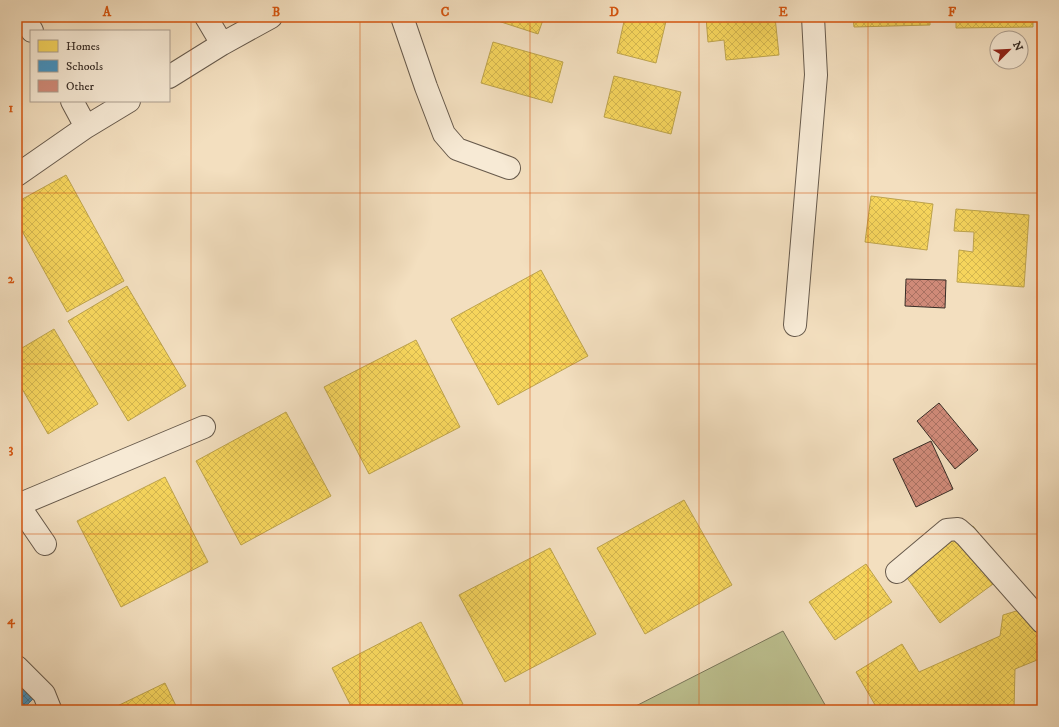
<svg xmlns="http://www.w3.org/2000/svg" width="1059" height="727" font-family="'IM FELL DW Pica',serif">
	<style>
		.green { fill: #bdc190; stroke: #7a775b }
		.homes { fill: url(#homes-cross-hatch); stroke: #bda34c }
		.schools { fill: url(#schools-cross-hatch); stroke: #407494 }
		.building { fill: url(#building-cross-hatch); stroke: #382d26 }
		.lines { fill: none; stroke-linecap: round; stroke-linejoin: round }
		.minor-casing { stroke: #675a4c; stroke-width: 24 }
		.minor { stroke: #f7ead5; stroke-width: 22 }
		.grid { fill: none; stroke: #d6550f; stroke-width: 1; stroke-opacity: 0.55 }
		.neatline { fill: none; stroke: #d6550f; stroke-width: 1.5 }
		.grid-label { font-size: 13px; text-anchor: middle; font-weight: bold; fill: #d6550f }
	</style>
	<defs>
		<pattern id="homes-cross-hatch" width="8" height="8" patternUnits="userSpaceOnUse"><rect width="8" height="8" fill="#f6d55c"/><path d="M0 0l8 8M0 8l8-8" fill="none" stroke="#d4b750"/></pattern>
		<pattern id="schools-cross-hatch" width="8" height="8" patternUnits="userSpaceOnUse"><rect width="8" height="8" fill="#4393c3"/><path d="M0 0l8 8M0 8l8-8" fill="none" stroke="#39789e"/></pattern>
		<pattern id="building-cross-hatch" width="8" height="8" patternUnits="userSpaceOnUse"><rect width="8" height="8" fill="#cf8a78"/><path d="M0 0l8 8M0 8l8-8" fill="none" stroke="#a97162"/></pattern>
	</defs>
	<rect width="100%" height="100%" fill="#f3dfbf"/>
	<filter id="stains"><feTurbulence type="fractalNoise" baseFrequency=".005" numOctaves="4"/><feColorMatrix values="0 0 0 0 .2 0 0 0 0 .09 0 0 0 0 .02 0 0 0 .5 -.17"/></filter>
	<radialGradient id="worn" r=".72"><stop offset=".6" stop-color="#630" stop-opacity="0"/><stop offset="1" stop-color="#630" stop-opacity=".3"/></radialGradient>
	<!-- green -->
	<path class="green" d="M 783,631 L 828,710 L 628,710 Z"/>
	<!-- homes -->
	<path class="homes" d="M 496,17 L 544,17 L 538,34 L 495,20 Z
		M 625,17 L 667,17 L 656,63 L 617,53 Z
		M 706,17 L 775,17 L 779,55 L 726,60 L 724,40 L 708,42 Z
		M 853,17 L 930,17 L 930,25 L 854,27 Z
		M 956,17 L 1033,17 L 1033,27 L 956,28 Z
		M 493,42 L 563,62 L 552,103 L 481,83 Z
		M 614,76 L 681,92 L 671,134 L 604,117 Z
		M 66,175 L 124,281 L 67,312 L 17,222 L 17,202 Z
		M 871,196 L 933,204 L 927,250 L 865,242 Z
		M 956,209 L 1029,215 L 1024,287 L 957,282 L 959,250 L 973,252 L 974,232 L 954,231 Z
		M 541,270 L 588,356 L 498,405 L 451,319 Z
		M 127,286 L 186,386 L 128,421 L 68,321 Z
		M 54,329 L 98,404 L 48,434 L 17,380 L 17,351 Z
		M 416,340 L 460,427 L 369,474 L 324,387 Z
		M 286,412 L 331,496 L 241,545 L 196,461 Z
		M 165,477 L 208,562 L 121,607 L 77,521 Z
		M 684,500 L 732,585 L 645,634 L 597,548 Z
		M 973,526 L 1008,573 L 940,623 L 905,575 Z
		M 550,548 L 596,634 L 505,682 L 459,595 Z
		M 866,564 L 892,602 L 835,640 L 809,602 Z
		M 1033,606 L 1042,618 L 1042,658 L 1015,669 L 1014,710 L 878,710 L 856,672 L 902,644 L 919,672 L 1000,636 L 1003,615 Z
		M 421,622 L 463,704 L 452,710 L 353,710 L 332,668 Z
		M 165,683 L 178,710 L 109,710 Z"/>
	<!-- schools -->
	<path class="schools" d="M 17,662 L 44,688 L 22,710 L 17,710 Z"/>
	<!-- building -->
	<path class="building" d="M 906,279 L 946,280 L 945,308 L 905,306 Z
		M 939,403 L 978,450 L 955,469 L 917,421 Z
		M 931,441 L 953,489 L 916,507 L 893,459 Z"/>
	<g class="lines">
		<!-- minor casing -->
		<g class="minor-casing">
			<path id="minor" d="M 24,17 L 32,31
				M 206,17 L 222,44
				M 402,17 L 426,87 L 444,134 L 457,149 L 509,168
				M 169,77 L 222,44 L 271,17
				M 72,101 L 86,127
				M 17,175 L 86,127 L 129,101
				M 795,325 L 816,75 L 813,17
				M 17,503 L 45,544
				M 18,505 L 204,427
				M 897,572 L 947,530 L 958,529 L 966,536 L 1042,622
				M 17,667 L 44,694 L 50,709 L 49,710"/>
		</g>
		<!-- minor -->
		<use href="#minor" class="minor"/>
	</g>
	<!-- grid -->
	<path class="grid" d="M 191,17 L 191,710M 360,17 L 360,710M 530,17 L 530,710M 699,17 L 699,710M 868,17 L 868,710M 17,193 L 1042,193M 17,364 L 1042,364M 17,534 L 1042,534"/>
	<!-- margin -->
	<rect width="1059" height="727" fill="none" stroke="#f3dfbf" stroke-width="44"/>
	<!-- legend -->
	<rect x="30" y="30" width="140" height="72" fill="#f7ead5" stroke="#ab9e8f"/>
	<rect x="38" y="40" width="20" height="12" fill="#f6d55c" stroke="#ab9e8f"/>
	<text x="66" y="50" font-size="12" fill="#382d26">Homes</text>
	<rect x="38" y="60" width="20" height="12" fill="#4393c3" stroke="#ab9e8f"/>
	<text x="66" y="70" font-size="12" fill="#382d26">Schools</text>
	<rect x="38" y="80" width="20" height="12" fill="#cf8a78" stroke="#ab9e8f"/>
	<text x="66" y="90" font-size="12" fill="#382d26">Other</text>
	<!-- north arrow -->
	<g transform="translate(1009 50) rotate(66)"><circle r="19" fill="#f7ead5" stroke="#ab9e8f"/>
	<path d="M0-3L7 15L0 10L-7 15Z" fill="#8f2418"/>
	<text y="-6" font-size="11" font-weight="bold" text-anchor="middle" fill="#382d26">N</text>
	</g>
	<rect x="22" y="22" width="1015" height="683" class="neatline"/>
	<g class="grid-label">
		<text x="107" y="16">A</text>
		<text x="276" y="16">B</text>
		<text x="445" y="16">C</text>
		<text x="614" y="16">D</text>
		<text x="783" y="16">E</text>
		<text x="952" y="16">F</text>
		<text x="11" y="112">1</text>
		<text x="11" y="283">2</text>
		<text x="11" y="453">3</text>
		<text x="11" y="624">4</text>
	</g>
	<rect width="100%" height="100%" filter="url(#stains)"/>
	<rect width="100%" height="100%" fill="url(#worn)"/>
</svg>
